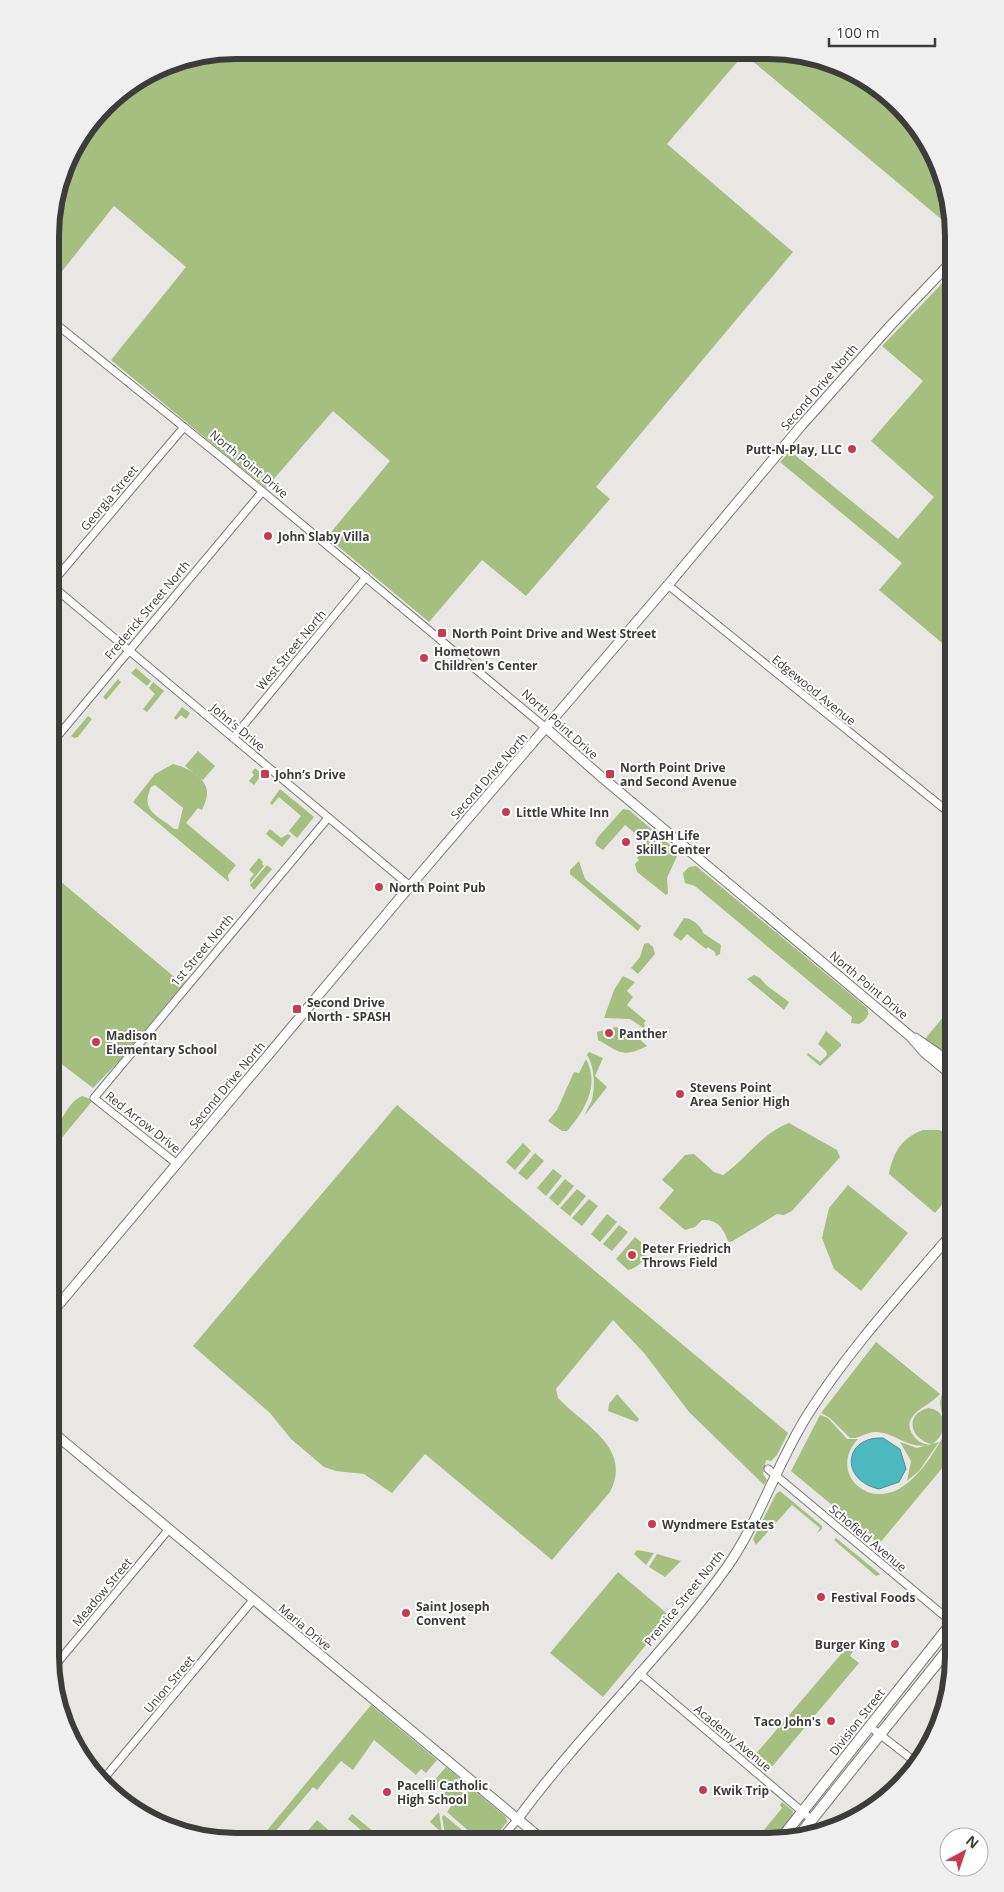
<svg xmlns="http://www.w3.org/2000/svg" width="1004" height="1892" font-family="'Open Sans',sans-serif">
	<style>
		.green { fill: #a5bf81; fill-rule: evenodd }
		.water { fill: #4bb9bd; stroke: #469496 }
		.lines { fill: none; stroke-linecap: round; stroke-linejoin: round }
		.minor-casing { stroke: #797875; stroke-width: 9 }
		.tertiary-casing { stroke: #797875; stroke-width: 11 }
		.secondary-casing { stroke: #797875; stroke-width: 12 }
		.minor { stroke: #fff; stroke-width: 7 }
		.tertiary { stroke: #fff; stroke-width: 9 }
		.secondary { stroke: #fff; stroke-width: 10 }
		.poi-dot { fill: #ca394e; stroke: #fff; stroke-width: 2 }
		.labels { text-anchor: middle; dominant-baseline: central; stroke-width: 4; stroke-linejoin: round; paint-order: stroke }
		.street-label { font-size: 12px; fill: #3c3c3a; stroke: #fff }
		.poi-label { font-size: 12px; font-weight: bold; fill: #3c3c3a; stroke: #fff; text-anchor: start }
		.rim { fill: none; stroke: #3c3c3a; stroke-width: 6 }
	</style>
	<rect width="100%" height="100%" fill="#e8e7e3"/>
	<!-- green -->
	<path class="green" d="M 236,50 L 804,54 L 850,69 L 890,96 L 922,132 L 944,177 L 953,229 L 744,54 L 667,144 L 793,252 L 596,487 L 610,499 L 526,596 L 482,560 L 429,622 L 327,537 L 390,461 L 333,411 L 266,488 L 111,360 L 186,267 L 114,206 L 51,285 L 52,227 L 56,221 L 52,217 L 52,212 L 69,154 L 113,96 L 165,64 Z
		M 954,271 L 954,653 L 879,590 L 902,563 L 780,462 L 790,451 L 898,539 L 934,497 L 871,441 L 923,381 L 882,346 Z
		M 136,668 L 151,681 L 147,686 L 131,673 Z
		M 118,679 L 121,682 L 106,700 L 103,697 Z
		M 153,682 L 164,691 L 147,712 L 143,709 L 155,694 L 149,688 Z
		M 182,707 L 190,713 L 186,719 L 181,715 L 176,720 L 174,718 Z
		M 88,716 L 92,719 L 78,737 L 74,738 L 71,736 Z
		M 198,751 L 215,766 L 203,780 L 185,766 Z
		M 173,764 C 186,767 208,777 207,794 C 207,799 204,805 202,810 L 198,808 L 186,823 L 236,865 L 228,875 L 229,882 L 133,802 L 155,774 ZM 155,785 L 183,808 L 178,829 L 174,829 C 161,816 139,813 151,787 Z
		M 255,768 L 262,774 L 254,785 L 249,781 L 254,775 L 252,772 Z
		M 280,789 L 314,817 L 297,838 L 289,831 L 301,816 L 279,797 L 272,805 L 270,803 Z
		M 623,809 L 629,810 L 676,850 L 677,856 L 667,878 L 668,893 L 666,895 L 637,872 L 635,864 L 639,860 L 637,858 L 645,847 L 641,843 L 643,840 L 625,825 L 603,850 L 597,846 L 595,843 L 598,837 Z
		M 270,829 L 281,838 L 288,834 L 291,836 L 282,847 L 266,834 Z
		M 259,858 L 263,862 L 262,864 L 264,866 L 250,883 L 250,879 L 254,874 L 249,870 Z
		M 579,861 L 585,879 L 641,926 L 638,931 L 570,874 L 570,870 Z
		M 267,865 L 272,869 L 254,890 L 250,885 Z
		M 696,866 L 867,1008 C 871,1016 865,1020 859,1024 L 851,1023 L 852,1017 L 695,886 L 685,883 L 683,873 L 689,867 Z
		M 51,868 L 62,878 L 60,881 L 178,980 L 181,977 L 186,981 L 119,1061 L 93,1088 L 51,1056 Z
		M 684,918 C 691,918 702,926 703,933 L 721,945 L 720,954 L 716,956 L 715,952 L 708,947 L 706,949 L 687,934 L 681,941 L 673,935 Z
		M 648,943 L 653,947 L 655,954 L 638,974 L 631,968 L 640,957 L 644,944 Z
		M 754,975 L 760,978 L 766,985 L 789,1002 L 784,1010 L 747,979 Z
		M 623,976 L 635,982 L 627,991 L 633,997 L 627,1005 L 646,1021 L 644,1023 L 645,1029 L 630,1019 L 604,1018 L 614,990 Z
		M 954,1004 L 954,1061 L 925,1039 Z
		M 616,1027 L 630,1030 L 647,1046 C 621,1059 619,1051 598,1040 L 597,1032 Z
		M 826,1031 L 841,1044 L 841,1046 L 820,1066 L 807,1055 L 808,1053 L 820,1062 L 827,1055 L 826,1051 L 818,1044 Z
		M 589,1052 L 603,1058 L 595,1076 L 607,1087 L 585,1115 C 586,1110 590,1105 592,1100 C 595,1085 595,1068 587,1055 Z
		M 586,1059 C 600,1085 585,1111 567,1131 L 562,1131 L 548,1121 L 557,1110 L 574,1072 L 579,1073 Z
		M 82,1096 L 93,1100 L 51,1151 L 51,1130 C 63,1124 65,1104 82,1096 Z
		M 397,1105 L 788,1433 L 777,1455 L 771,1461 L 766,1460 L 763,1474 L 767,1480 L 764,1485 L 689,1412 L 644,1353 L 613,1320 L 556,1389 L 558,1398 C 583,1425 633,1447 610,1492 L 552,1560 L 425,1454 L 392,1493 L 364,1474 L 336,1471 L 324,1467 L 291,1439 L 270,1413 L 193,1346 Z
		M 789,1123 L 837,1150 L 840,1157 L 792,1211 L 784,1215 L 777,1214 L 731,1242 L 728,1241 C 723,1227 717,1219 702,1220 L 695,1227 L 685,1230 L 659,1208 L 674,1190 L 662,1180 L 685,1155 L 694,1154 L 714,1172 L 723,1175 C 746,1159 762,1133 789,1123 Z
		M 923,1130 L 939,1130 L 954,1135 L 954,1190 L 935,1213 L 889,1174 C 893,1153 901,1138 923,1130 Z
		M 523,1143 L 531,1151 L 515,1170 L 506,1162 Z
		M 535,1153 L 544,1161 L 527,1180 L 518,1173 Z
		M 553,1169 L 562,1176 L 546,1196 L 537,1188 Z
		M 565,1179 L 574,1186 L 558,1206 L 549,1198 Z
		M 848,1185 L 908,1233 L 861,1291 L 834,1269 L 822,1238 L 829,1208 Z
		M 577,1189 L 586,1196 L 570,1216 L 560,1208 Z
		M 589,1199 L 598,1206 L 582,1226 L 572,1218 Z
		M 607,1214 L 617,1222 L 600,1242 L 591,1234 Z
		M 619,1225 L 628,1232 L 612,1251 L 603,1244 Z
		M 635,1237 L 647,1247 C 646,1259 640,1267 628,1270 L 616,1259 Z
		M 876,1342 L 940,1394 C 930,1406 899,1415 913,1435 C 917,1441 922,1444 930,1445 C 906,1449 898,1434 877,1432 C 867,1431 860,1439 850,1438 L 830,1418 L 821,1413 Z
		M 617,1394 L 639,1419 L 637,1422 L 608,1411 L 609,1404 Z
		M 942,1394 L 954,1396 L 954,1416 L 945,1431 C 947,1417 936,1409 942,1394 Z
		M 928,1408 C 949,1410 948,1435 932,1444 C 911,1440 903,1415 928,1408 Z
		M 820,1415 L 828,1418 L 847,1439 L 858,1439 C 829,1470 864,1508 899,1489 C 925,1473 938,1444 954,1419 L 954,1454 L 879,1544 L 791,1471 Z
		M 900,1442 L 917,1448 L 939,1442 L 919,1471 L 907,1481 L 911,1461 Z
		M 780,1491 L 822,1526 L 822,1529 L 817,1533 L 820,1528 L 792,1505 L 756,1545 L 753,1539 L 776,1494 Z
		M 836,1538 L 880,1574 L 879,1575 L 876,1576 L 834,1540 Z
		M 637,1550 L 654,1553 L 646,1565 L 634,1554 Z
		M 657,1554 L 681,1561 L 665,1577 L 649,1567 Z
		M 618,1572 L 670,1616 L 603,1697 L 550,1653 Z
		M 848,1646 L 853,1651 L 850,1656 L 859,1663 L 770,1769 L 754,1756 Z
		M 371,1705 L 437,1760 L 426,1773 L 421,1769 L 416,1775 L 374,1740 L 353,1770 L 341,1761 L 317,1790 L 313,1787 L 270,1838 L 264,1834 Z
		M 446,1767 L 506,1817 L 507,1822 L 492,1841 L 480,1841 L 447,1812 L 452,1805 L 452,1802 L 432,1783 Z
		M 782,1802 L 793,1811 L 792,1818 L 773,1841 L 754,1842 L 782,1808 L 780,1805 Z
		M 439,1812 L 442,1833 L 430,1822 Z
		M 352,1814 L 385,1841 L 374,1841 L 348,1819 Z
		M 444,1815 L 475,1841 L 449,1841 L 446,1839 L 442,1817 Z
		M 317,1820 L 341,1841 L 299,1841 Z"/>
	<!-- water -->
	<path class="water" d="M 883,1438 L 900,1449 L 906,1469 L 899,1482 L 879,1489 C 839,1480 844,1436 883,1438 Z"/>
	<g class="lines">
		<!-- minor casing -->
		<g class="minor-casing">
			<path id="minor" d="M 51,320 L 226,461 L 546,728
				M 51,584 L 184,427
				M 51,585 L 410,886
				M 668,585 L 947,811
				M 233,738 L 366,577
				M 51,744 L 262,492
				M 177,1164 L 94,1098 L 328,818
				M 768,1469 L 954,1624
				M 52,1669 L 169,1529
				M 639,1673 L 812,1820
				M 869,1726 L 918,1764
				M 101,1782 L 253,1600
				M 499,1841 L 517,1820"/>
		</g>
		<!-- tertiary casing -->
		<g class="tertiary-casing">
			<path id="tertiary" d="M 546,728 L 598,774 L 910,1036 L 924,1052 L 954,1077
				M 915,1038 L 954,1065
				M 50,1315 L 410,886 L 668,585 L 801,426 L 891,325 L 954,259
				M 50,1430 L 544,1841
				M 517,1820 C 581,1732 664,1655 727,1567 C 761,1518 778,1460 810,1411 C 851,1347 905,1289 954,1231"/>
		</g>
		<!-- secondary casing -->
		<g class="secondary-casing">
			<path id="secondary" d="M 798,1837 L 954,1642
				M 780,1840 L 954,1620"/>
		</g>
		<!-- minor -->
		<use href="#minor" class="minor"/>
		<!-- tertiary -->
		<use href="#tertiary" class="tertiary"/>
		<!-- secondary -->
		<use href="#secondary" class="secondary"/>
	</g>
	<!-- markers -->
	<g class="poi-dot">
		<circle cx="852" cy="449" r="5"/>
		<circle cx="268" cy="536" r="5"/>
		<rect x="437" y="628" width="10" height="10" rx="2.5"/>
		<circle cx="424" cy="658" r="5"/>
		<rect x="260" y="769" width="10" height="10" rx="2.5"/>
		<rect x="605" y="769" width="10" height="10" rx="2.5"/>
		<circle cx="506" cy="812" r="5"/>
		<circle cx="626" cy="842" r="5"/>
		<circle cx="379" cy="887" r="5"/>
		<rect x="292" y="1004" width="10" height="10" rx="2.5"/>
		<circle cx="609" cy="1033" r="5"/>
		<circle cx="96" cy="1042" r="5"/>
		<circle cx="680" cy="1094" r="5"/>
		<circle cx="632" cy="1255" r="5"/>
		<circle cx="652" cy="1524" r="5"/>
		<circle cx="821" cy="1597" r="5"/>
		<circle cx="406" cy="1613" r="5"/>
		<circle cx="895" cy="1644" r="5"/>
		<circle cx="831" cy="1721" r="5"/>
		<circle cx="703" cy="1790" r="5"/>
		<circle cx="387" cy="1792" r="5"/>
	</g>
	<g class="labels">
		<!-- street labels -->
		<g class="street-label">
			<text transform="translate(819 387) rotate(-49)">Second Drive North</text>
			<text transform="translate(249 464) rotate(40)">North Point Drive</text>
			<text transform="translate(109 498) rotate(-50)">Georgia Street</text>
			<text transform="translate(147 610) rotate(-50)">Frederick Street North</text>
			<text transform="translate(291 650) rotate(-50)">West Street North</text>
			<text transform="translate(814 690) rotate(39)">Edgewood Avenue</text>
			<text transform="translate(560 724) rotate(42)">North Point Drive</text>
			<text transform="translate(238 727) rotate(40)">John's Drive</text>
			<text transform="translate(489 776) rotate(-49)">Second Drive North</text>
			<text transform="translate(202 950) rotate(-50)">1st Street North</text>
			<text transform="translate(869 985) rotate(40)">North Point Drive</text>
			<text transform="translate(227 1085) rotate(-50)">Second Drive North</text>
			<text transform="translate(143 1122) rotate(38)">Red Arrow Drive</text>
			<text transform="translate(868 1538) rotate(40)">Schofield Avenue</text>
			<text transform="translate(102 1592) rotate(-50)">Meadow Street</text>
			<text transform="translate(684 1598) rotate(-51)">Prentice Street North</text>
			<text transform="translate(305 1627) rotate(40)">Maria Drive</text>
			<text transform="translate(169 1684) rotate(-50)">Union Street</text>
			<text transform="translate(857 1722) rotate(-52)">Division Street</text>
			<text transform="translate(733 1738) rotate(40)">Academy Avenue</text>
		</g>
		<!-- poi labels -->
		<g class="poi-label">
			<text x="842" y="449" text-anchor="end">Putt-N-Play, LLC</text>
			<text x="278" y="536">John Slaby Villa</text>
			<text x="452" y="633">North Point Drive and West Street</text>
			<text x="434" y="651">Hometown<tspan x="434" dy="14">Children's Center</tspan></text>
			<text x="620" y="767">North Point Drive<tspan x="620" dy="14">and Second Avenue</tspan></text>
			<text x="275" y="774">John’s Drive</text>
			<text x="516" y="812">Little White Inn</text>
			<text x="636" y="835">SPASH Life<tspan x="636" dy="14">Skills Center</tspan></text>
			<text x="389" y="887">North Point Pub</text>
			<text x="307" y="1002">Second Drive<tspan x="307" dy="14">North - SPASH</tspan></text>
			<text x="619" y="1033">Panther</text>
			<text x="106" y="1035">Madison<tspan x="106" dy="14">Elementary School</tspan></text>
			<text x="690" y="1087">Stevens Point<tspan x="690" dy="14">Area Senior High</tspan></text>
			<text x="642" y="1248">Peter Friedrich<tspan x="642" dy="14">Throws Field</tspan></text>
			<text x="662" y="1524">Wyndmere Estates</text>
			<text x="831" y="1597">Festival Foods</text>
			<text x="416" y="1606">Saint Joseph<tspan x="416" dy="14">Convent</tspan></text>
			<text x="885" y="1644" text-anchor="end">Burger King</text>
			<text x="821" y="1721" text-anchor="end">Taco John's</text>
			<text x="397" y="1785">Pacelli Catholic<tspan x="397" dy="14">High School</tspan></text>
			<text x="713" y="1790">Kwik Trip</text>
		</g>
	</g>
	<!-- crop -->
	<path d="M0 0H1004V1892H0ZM236 59H768A177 177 0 0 1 945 236V1656A177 177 0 0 1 768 1833H236A177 177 0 0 1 59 1656V236A177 177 0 0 1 236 59Z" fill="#efefef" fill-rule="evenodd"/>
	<path class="rim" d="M236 59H768A177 177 0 0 1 945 236V1656A177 177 0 0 1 768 1833H236A177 177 0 0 1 59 1656V236A177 177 0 0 1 236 59Z"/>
	<!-- north arrow -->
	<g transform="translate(964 1852) rotate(40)"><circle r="24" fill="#ffffff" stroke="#b1b1b0"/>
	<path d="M0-4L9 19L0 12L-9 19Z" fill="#ca394e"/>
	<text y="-8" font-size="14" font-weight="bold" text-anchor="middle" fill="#3c3c3a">N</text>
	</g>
	<!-- scale -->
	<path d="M829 38v8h106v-8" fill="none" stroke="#3c3c3a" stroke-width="2.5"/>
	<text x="836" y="38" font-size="15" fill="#3c3c3a" stroke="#ffffff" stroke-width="4" paint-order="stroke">100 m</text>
</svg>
